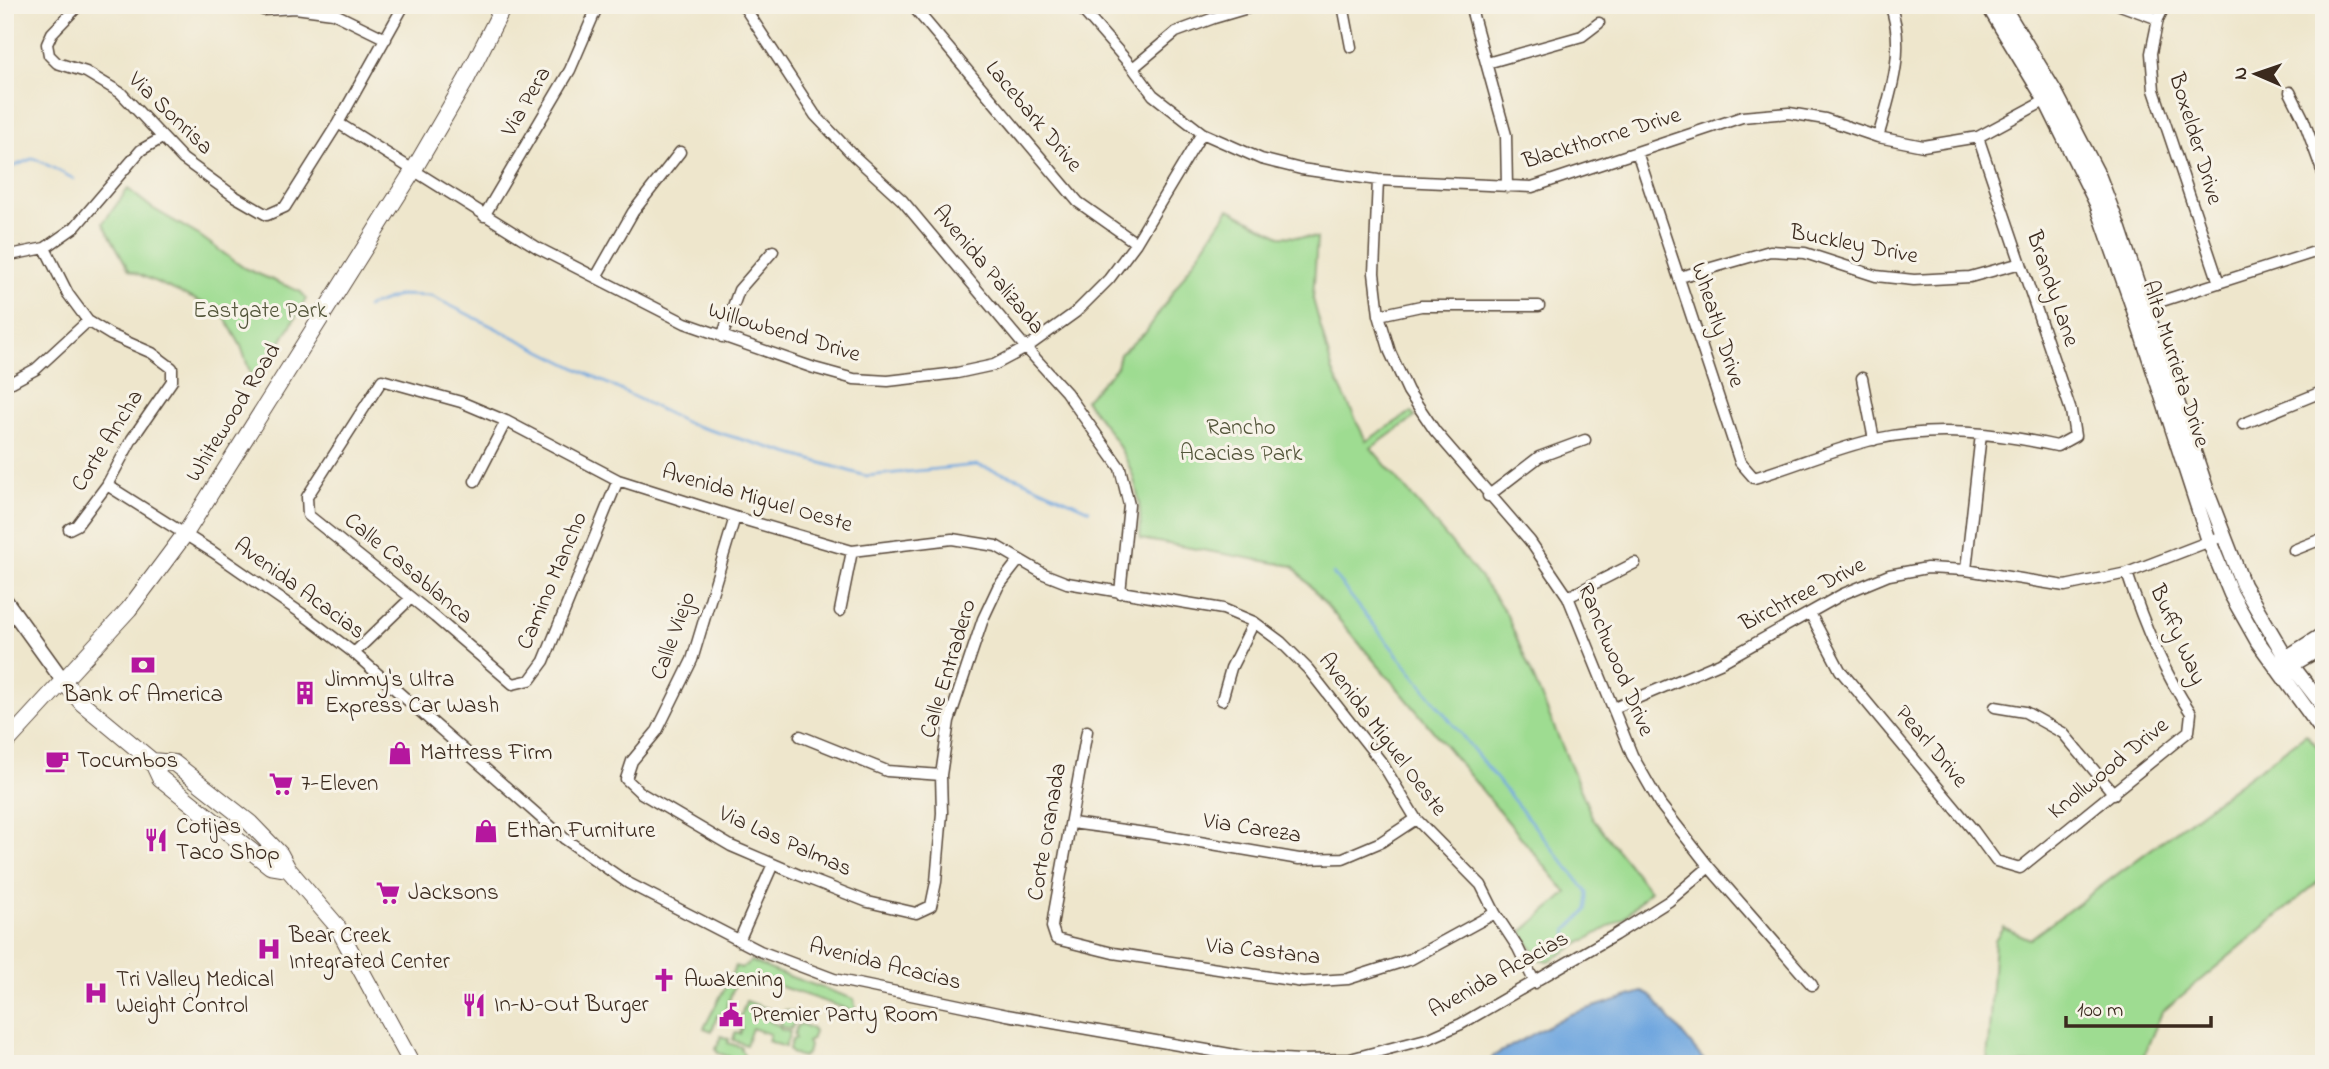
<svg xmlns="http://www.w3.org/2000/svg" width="2329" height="1069" font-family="'Indie Flower',sans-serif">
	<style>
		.green { fill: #9edc91; stroke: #6c8358; stroke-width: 2 }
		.water { fill: #71a7df; stroke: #56687e; stroke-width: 2 }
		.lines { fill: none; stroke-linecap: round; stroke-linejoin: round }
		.stream { stroke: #71a7df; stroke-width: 2.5 }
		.minor-casing { stroke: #564638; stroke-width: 13 }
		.tertiary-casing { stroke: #564638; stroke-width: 17 }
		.secondary-casing { stroke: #564638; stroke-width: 18 }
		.minor { stroke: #fff; stroke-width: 10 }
		.tertiary { stroke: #fff; stroke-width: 14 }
		.secondary { stroke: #fff; stroke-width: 16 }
		.labels { text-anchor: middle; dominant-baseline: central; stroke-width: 6; stroke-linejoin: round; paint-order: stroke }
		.street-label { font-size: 23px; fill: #3b2a1e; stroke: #f7f3e8 }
		.park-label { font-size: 23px; fill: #54563b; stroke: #f7f3e8 }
		.poi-label { font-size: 23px; fill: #3b2a1e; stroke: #f7f3e8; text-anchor: start }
	</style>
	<rect width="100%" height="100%" fill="#f7f3e8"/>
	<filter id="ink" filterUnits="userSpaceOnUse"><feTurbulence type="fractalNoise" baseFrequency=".0143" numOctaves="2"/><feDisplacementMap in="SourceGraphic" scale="14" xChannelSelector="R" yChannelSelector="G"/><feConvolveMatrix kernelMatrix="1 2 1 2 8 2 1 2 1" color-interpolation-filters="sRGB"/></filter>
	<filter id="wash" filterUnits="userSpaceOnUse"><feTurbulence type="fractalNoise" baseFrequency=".00686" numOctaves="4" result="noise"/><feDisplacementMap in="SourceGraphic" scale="28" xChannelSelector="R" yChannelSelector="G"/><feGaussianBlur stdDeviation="1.57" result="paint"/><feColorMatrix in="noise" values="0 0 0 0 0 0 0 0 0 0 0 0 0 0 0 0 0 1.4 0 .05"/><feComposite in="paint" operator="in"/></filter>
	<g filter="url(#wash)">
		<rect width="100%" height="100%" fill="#eee6cc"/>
		<!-- green -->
		<path class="green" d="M 128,189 L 152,208 L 200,236 L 244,268 L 301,292 L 306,299 L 255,387 L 241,346 L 221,311 L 129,270 L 103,223 Z
			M 1229,209 L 1280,236 L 1317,238 L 1313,299 L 1333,372 L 1366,441 L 1411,412 L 1415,417 L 1371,448 L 1480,577 L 1506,613 L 1593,819 L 1650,891 L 1624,918 L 1549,961 L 1538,959 L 1522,932 L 1567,893 L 1405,697 L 1293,566 L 1140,539 C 1144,477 1122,446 1085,400 L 1117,367 L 1120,354 L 1146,332 Z
			M 2306,734 L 2324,754 L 2324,877 L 2162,1012 L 2140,1064 L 1987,1064 L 1995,940 L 2003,927 L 2030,939 Z
			M 751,961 L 774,971 L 854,999 L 856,1012 L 761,980 L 759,985 L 737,978 L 723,1018 L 717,1016 L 712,1031 L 704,1028 L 736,966 L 741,968 L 749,964 Z
			M 746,1001 L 769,1009 L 768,1021 L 780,1026 L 785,1010 L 798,1014 L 791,1029 L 780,1026 L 780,1029 L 790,1032 L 785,1047 L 768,1041 L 770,1034 L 752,1028 L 746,1045 L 733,1040 L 735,1033 L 740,1034 L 742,1028 L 737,1027 Z
			M 801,1024 L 811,1028 L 814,1032 L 811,1040 L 807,1042 L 809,1046 L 807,1054 L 802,1057 L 791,1053 L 789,1049 L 792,1040 L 796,1038 L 794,1035 L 797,1026 Z
			M 721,1036 L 729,1039 L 728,1043 L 741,1047 L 741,1050 L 744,1054 L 742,1061 L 718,1053 L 716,1049 Z"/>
		<!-- water -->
		<path class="water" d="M 1642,992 L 1652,997 L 1707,1064 L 1489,1064 L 1493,1056 L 1568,1015 Z"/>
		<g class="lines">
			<!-- stream -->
			<path class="stream" d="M 5,170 L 34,158 L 74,179
				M 367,307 L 400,295 L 431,296 L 689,424 L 866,476 L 977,465 L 1018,478 L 1089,510
				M 1333,574 L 1587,892 L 1587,910 L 1567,930 L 1569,940"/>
		</g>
	</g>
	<g filter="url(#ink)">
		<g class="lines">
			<!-- minor casing -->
			<g class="minor-casing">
				<path id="minor" d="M 79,5 L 52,33 L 47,44 L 49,55 L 57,63 L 86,72 L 121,93 L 183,159 L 234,196 L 267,215 L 285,207 L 338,123 L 404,5
					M 743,5 L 815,115 L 854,156 L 902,200 L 1026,348 L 1066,392 L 1120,468 L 1129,505 L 1120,593
					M 912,5 L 1078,202 L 1136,243
					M 1078,5 L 1133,68 L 1153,95 L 1202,133 L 1261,159 L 1301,169 L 1378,180 L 1532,187 L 1742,117 L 1789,113 L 1825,119 L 1878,137 L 1923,146 L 1978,137 L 2050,98
					M 1343,5 L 1351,47
					M 1470,5 L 1506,135 L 1507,187
					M 2120,5 L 2158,19
					M 2165,5 L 2158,19 L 2151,53 L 2154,90 L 2219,283
					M 263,10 L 295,8 L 333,13 L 386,39
					M 1487,63 L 1582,36 L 1599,23
					M 1133,68 L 1176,32 L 1214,18 L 1258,5
					M 2290,92 L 2303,118 L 2324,176
					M 338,123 L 538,248 L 685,323 L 814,368 L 854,379 L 888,381 L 957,373 L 994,365 L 1026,348 L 1076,312 L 1109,279 L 1136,243 L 1202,133
					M 1878,137 C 1890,95 1907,48 1890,5
					M 1637,152 L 1740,462 L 1754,478 C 1795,466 1835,448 1876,439 C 1937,426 1997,433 2057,446 L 2075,436 L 2071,411 L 1978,137
					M 1378,180 L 1374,273 L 1379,315 L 1390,352 L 1408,391 L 1435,431 L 1530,541 L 1568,597 L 1632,755 L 1660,804 L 1709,867 L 1812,985
					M 484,216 L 570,70 L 598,5
					M 45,248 L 68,294 L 88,321 L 111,335 L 152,353 L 172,368 L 172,381 L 132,439 L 107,485 L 77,525 L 69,529
					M 5,256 L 45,248 L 75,227 L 141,150 L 162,138
					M 596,277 L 633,212 L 680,152
					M 1680,277 L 1770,251 L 1805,253 L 1876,276 L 1914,280 L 1970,277 L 2021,263
					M 2140,308 L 2324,249
					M 1379,315 L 1421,306 L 1539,306
					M 722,337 L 739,290 L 773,251
					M 1862,378 L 1874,440
					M 12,382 L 36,369 L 88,321
					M 2243,424 L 2324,391
					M 618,480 L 544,661 L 530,680 L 513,684 L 435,617 L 308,515 L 307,497 L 382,380 L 461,402 L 506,421 L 618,480 L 735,517 L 852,551 L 952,539 L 996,546 L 1044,574 L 1067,583 L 1223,609 L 1254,622 L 1281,642 L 1308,669 L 1382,763 L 1416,819 L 1481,885 L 1495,913 L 1518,948 L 1535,983
					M 475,481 L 506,421
					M 107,485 L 213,552 L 304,615 L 354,653 L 565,839 L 628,883 L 760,951 L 834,979 L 1007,1015 L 1247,1057 L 1300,1060 L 1350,1059 L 1430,1038 L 1461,1024 L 1615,935 L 1669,901 L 1709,867
					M 1488,496 L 1539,457 L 1585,440
					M 735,517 L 692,660 L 657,731 L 632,761 L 626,779 L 641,793 L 731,846 L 799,875 L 868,902 L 916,913 L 931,906 L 936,882 L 942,813 L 941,775 L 949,721 L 983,619 L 998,587 L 1019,560
					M 2294,550 L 2324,538
					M 1966,570 L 1981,434
					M 1568,597 L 1635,563
					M 840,611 L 852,551
					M 1810,613 L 1840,670 L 1974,831 L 1996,861 L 2020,868 L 2189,731 L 2191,713 C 2162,670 2143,623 2127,573
					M 354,653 L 411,598
					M 1222,700 L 1231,668 L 1254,622
					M 1995,707 L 2025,712 L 2063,733 L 2114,794
					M 1614,708 L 1720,663 L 1843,594 L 1889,575 L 1927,568 L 1966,570 L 2065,586 L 2127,573 L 2223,536
					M 1087,731 L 1054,913 L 1052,927 L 1056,939 L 1113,953 L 1303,982 L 1348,979 L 1411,959 L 1495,913
					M 800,736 L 887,771 L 941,775
					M 1072,823 L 1153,834 L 1299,859 L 1343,858 L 1381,842 L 1416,819
					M 739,941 L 773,864"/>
			</g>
			<!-- tertiary casing -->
			<g class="tertiary-casing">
				<path id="tertiary" d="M 1988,5 L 2046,101 L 2097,204 L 2134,310 L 2209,541 L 2231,594 L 2258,642 L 2324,733
					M 2002,5 L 2056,94 L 2099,177 L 2119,229 L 2209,497 L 2243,585 L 2286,658 L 2324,707
					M 5,600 L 64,682
					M 2278,663 L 2324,634
					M 2295,663 L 2324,646"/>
			</g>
			<!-- secondary casing -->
			<g class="secondary-casing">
				<path id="secondary" d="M 64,682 L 82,703 L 152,761 L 160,778 L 270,866 L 288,869
					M 5,744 L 129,609 L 185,534 L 413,171 L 466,80 L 504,5
					M 152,761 L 174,763 L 250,823 L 280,854 L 288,869 L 337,926 L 412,1064"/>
			</g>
			<!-- minor -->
			<use href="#minor" class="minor"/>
			<!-- tertiary -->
			<use href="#tertiary" class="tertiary"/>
			<!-- secondary -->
			<use href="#secondary" class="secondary"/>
		</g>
	</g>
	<!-- icons -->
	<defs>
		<g id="bank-bare" transform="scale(1.89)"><path d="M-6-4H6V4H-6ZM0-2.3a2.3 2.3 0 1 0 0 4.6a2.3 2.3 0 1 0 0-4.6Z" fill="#b5179e" stroke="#f7f3e8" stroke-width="2.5" paint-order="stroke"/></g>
		<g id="building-bare" transform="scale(1.89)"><path d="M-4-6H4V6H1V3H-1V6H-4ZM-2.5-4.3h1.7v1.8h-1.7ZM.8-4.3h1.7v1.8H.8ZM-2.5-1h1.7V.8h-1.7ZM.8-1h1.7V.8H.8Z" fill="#b5179e" stroke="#f7f3e8" stroke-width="2.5" paint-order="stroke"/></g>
		<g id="shop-bare" transform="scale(1.89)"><path d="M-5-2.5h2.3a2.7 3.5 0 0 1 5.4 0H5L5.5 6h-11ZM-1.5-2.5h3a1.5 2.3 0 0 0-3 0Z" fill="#b5179e" stroke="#f7f3e8" stroke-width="2.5" paint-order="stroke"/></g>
		<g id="cafe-bare" transform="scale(1.89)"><path d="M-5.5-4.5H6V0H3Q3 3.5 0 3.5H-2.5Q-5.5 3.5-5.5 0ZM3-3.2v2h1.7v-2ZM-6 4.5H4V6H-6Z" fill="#b5179e" stroke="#f7f3e8" stroke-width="2.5" paint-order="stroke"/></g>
		<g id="supermarket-bare" transform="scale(1.89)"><path d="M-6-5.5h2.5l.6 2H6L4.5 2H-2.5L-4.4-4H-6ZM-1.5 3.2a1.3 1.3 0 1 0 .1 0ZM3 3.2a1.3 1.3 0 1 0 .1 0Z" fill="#b5179e" stroke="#f7f3e8" stroke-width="2.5" paint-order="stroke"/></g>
		<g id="restaurant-bare" transform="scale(1.89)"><path d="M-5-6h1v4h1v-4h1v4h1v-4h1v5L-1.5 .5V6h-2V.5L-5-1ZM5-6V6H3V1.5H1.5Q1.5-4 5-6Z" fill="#b5179e" stroke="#f7f3e8" stroke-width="2.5" paint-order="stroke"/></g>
		<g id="hospital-bare" transform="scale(1.89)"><path d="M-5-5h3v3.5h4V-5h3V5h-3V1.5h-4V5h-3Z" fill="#b5179e" stroke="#f7f3e8" stroke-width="2.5" paint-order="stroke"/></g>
		<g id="church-bare" transform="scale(1.89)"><path d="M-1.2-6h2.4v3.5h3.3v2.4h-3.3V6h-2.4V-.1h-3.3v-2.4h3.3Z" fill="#b5179e" stroke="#f7f3e8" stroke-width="2.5" paint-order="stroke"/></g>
		<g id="civic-bare" transform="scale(1.89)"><path d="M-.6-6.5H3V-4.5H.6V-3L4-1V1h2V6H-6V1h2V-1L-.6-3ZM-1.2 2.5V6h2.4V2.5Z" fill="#b5179e" stroke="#f7f3e8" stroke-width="2.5" paint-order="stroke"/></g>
	</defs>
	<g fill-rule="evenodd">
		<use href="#bank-bare" x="143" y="665"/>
		<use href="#building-bare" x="305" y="693"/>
		<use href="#shop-bare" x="400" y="753"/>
		<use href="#cafe-bare" x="57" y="761"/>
		<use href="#supermarket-bare" x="281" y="784"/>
		<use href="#shop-bare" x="486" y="831"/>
		<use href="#restaurant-bare" x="156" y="840"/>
		<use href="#supermarket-bare" x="388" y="893"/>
		<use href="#hospital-bare" x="269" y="949"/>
		<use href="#church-bare" x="664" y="980"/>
		<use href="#hospital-bare" x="96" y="993"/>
		<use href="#restaurant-bare" x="474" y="1005"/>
		<use href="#civic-bare" x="731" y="1015"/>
	</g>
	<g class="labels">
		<!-- street labels -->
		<g class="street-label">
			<text transform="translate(527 102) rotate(-60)">Via Pera</text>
			<text transform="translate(170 114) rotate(44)">Via Sonrisa</text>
			<text transform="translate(1033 117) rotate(50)">Lacebark Drive</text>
			<text transform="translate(1602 139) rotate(-17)">Blackthorne Drive</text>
			<text transform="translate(2195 139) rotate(73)">Boxelder Drive</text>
			<text transform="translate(1854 245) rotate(11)">Buckley Drive</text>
			<text transform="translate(988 270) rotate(50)">Avenida Palizada</text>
			<text transform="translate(2052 289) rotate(71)">Brandy Lane</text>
			<text transform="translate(1717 325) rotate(72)">Wheatly Drive</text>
			<text transform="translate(784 333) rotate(17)">Willowbend Drive</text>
			<text transform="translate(2175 364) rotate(72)">Alta Murrieta Drive</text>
			<text transform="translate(234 413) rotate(-58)">Whitewood Road</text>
			<text transform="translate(108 441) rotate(-58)">Corte Ancha</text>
			<text transform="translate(757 499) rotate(16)">Avenida Miguel Oeste</text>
			<text transform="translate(408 569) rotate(40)">Calle Casablanca</text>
			<text transform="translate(553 581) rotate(-67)">Camino Mancho</text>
			<text transform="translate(299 589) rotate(36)">Avenida Acacias</text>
			<text transform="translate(1803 595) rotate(-27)">Birchtree Drive</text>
			<text transform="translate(2177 635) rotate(66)">Buffy Way</text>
			<text transform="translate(674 636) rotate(-70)">Calle Viejo</text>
			<text transform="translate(1615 660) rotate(67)">Ranchwood Drive</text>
			<text transform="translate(949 669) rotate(-73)">Calle Entradero</text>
			<text transform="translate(1382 735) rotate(53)">Avenida Miguel Oeste</text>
			<text transform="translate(1931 747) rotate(50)">Pearl Drive</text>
			<text transform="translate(2109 769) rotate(-39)">Knollwood Drive</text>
			<text transform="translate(1252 829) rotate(9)">Via Careza</text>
			<text transform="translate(1048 832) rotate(-80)">Corte Oranada</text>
			<text transform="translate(785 842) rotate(24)">Via Las Palmas</text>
			<text transform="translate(1263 952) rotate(6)">Via Castana</text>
			<text transform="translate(885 965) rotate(14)">Avenida Acacias</text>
			<text transform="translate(1499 975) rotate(-29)">Avenida Acacias</text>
		</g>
		<!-- park labels -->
		<g class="park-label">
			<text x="260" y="311">Eastgate Park</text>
			<text x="1241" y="428">Rancho<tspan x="1241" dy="26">Acacias Park</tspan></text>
		</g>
		<!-- poi labels -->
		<g class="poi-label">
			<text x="325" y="680">Jimmy's Ultra<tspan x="325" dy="26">Express Car Wash</tspan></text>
			<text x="143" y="695" text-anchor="middle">Bank of America</text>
			<text x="420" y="753">Mattress Firm</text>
			<text x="77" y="761">Tocumbos</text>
			<text x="301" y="784">7-Eleven</text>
			<text x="176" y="827">Cotijas<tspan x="176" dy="26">Taco Shop</tspan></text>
			<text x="506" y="831">Ethan Furniture</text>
			<text x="408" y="893">Jacksons</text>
			<text x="289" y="936">Bear Creek<tspan x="289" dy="26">Integrated Center</tspan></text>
			<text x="116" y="980">Tri Valley Medical<tspan x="116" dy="26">Weight Control</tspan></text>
			<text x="684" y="980">Awakening</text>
			<text x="494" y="1005">In-N-Out Burger</text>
			<text x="751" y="1015">Premier Party Room</text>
		</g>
	</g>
	<!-- margin -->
	<rect width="2329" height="1069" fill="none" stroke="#f7f3e8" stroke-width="28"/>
	<!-- north arrow -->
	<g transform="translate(2256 74) rotate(272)" stroke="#f7f3e8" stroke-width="5" paint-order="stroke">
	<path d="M0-5L12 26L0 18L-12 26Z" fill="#3b2a1e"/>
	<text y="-10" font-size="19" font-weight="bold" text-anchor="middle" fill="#3b2a1e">N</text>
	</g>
	<!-- scale -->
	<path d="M2066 1016v10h145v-10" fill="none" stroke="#3b2a1e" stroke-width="3.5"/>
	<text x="2077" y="1016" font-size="21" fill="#3b2a1e" stroke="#f7f3e8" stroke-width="5" paint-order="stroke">100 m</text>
</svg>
